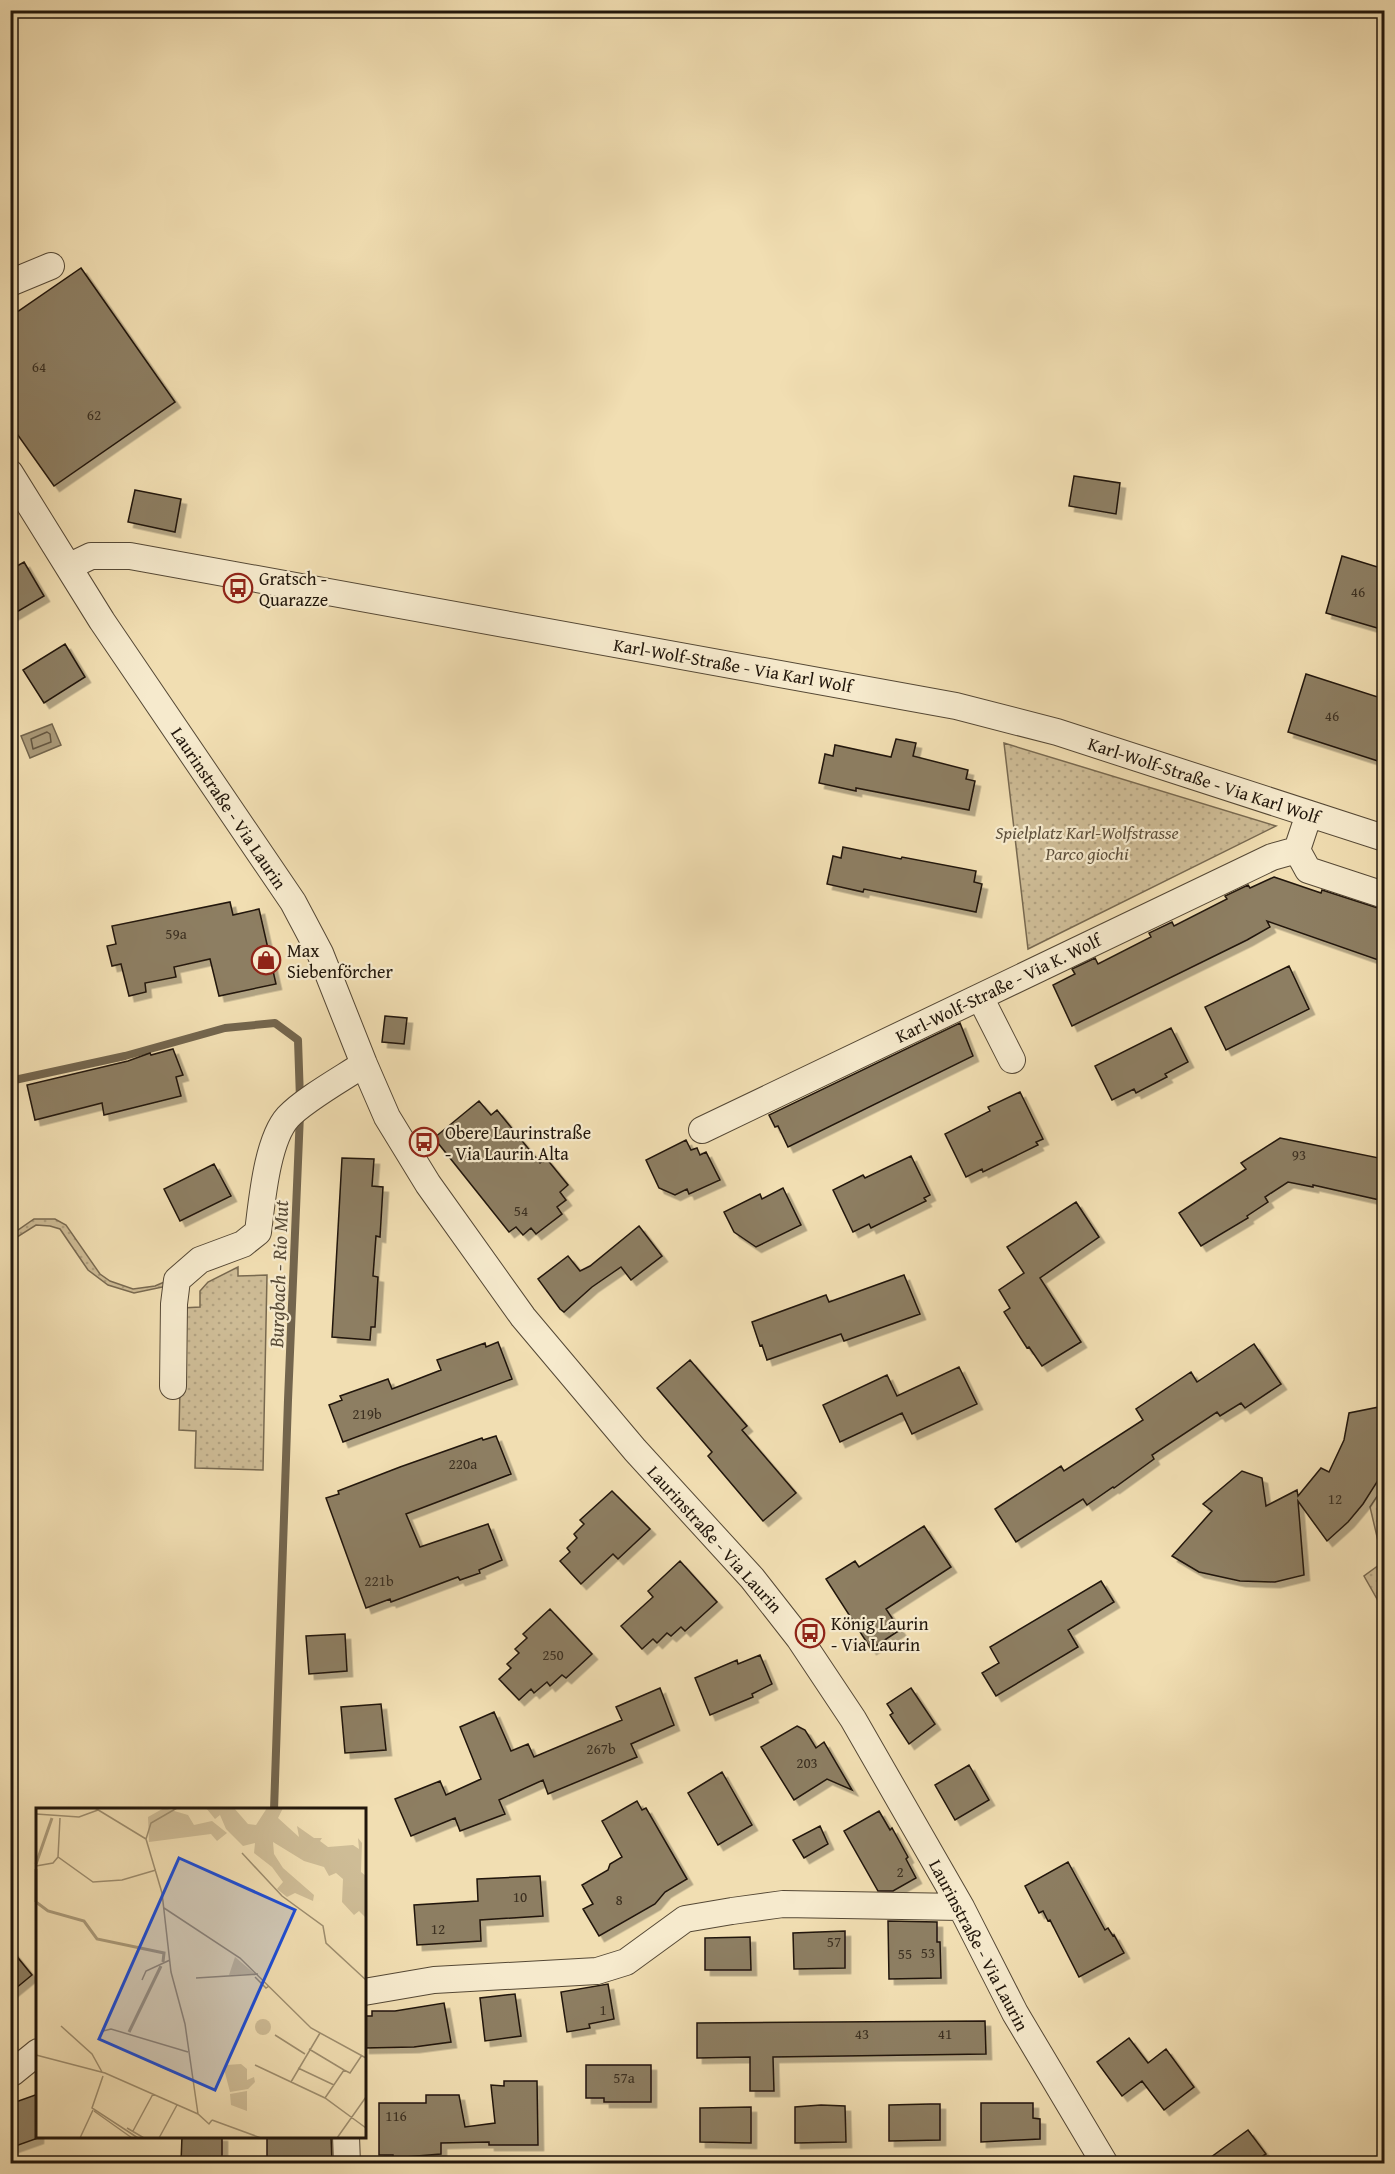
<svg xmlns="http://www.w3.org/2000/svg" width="1395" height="2174" font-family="'Gentium Book Plus',serif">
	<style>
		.grass { fill: url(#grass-dots); stroke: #786950; stroke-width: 1.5 }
		.water { fill: #aa9a79; stroke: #73654d; stroke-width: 1.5 }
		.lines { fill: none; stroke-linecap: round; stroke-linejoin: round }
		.shore { stroke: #665842; stroke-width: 1.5 }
		.stream { stroke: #73654d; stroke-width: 8 }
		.building { fill: #8d7e62; stroke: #21160b; stroke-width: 1.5; filter: url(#shadow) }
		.street-casing { stroke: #554835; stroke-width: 28 }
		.street { stroke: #f6eacd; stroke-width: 26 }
		.labels { text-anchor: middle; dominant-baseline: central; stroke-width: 4.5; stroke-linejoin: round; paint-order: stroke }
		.number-label { font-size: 15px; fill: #3c3021 }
		.poi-label { font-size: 18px; fill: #21160b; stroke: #f6eacd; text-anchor: start }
		.street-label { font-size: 18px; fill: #21160b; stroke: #f6eacd }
		.park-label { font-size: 18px; font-style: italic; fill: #5e503c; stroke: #f6eacd }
		.water-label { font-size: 20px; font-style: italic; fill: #584b37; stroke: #f6eacd }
		.inset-river { fill: none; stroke: #aa9a79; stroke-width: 3 }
		.inset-road { fill: none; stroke: #9e8e6f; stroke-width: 1.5 }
		.view { fill: #1d4ed8; fill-opacity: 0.15; stroke: #1d4ed8; stroke-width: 3 }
		.inset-edge { fill: none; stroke: #21160b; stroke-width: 3 }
	</style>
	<defs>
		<pattern id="grass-dots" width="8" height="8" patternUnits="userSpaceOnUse" patternTransform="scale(1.5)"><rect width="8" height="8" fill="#cebc96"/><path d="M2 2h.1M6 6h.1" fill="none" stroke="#b1a180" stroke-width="1.8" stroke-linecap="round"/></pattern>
		<filter id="shadow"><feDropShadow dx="5.5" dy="5.5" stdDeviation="0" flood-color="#0004"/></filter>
	</defs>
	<rect width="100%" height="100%" fill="#f1deb2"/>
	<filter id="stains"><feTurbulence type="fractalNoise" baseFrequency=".00333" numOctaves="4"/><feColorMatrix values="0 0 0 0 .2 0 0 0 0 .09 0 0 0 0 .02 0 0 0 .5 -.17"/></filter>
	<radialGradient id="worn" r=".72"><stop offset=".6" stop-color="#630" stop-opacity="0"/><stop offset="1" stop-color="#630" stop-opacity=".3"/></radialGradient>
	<!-- grass -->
	<path class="grass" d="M 1004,743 L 1276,826 L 1028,949 Z
		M 34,1219 L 55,1219 L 66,1225 L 100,1274 L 110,1281 L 133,1289 L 155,1286 L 169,1280 L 172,1285 L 134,1293 L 108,1285 L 88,1270 L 60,1229 L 50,1226 L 36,1225 L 11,1241 L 11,1235 Z
		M 238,1267 L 238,1276 L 267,1275 L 263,1470 L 195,1468 L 196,1431 L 179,1430 L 182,1308 L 200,1307 L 200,1291 L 208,1282 Z
		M 1384,1486 L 1384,1606 L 1381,1606 L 1364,1576 L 1383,1562 L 1370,1507 Z"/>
	<!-- water -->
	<path class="water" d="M 52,724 L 61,745 L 30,758 L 21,736 Z"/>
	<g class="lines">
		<!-- shore -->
		<path class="shore" d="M 47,732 L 50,734 L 51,742 L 33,749 L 31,739 Z"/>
		<!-- stream -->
		<path class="stream" d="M 10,1081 L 125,1056 L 225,1028 L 275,1023 L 298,1040 L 300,1099
			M 274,1810 L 288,1400 L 300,1114"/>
	</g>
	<!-- building -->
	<path class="building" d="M 81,268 L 175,402 L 54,486 L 10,424 L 10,317 Z
		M 1074,476 L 1120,483 L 1116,514 L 1069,506 Z
		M 135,490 L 181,499 L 175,532 L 128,522 Z
		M 1342,556 L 1384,569 L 1384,630 L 1326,613 Z
		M 24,562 L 44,596 L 10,616 L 10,570 Z
		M 65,644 L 85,677 L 44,703 L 23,670 Z
		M 1306,674 L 1384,699 L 1384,763 L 1288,732 Z
		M 896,739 L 916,743 L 913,756 L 968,770 L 966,779 L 975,781 L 969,810 L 856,788 L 856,791 L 819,783 L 825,754 L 833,756 L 835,745 L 891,757 Z
		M 843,847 L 901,859 L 902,857 L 976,871 L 974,882 L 982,884 L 976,912 L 864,889 L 863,892 L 827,884 L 833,856 L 841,858 Z
		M 1274,877 L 1321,893 L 1322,890 L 1384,910 L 1384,962 L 1267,921 L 1270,927 L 1247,940 L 1072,1026 L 1053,985 L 1075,974 L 1072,969 L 1095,958 L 1098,964 L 1151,937 L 1149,933 L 1172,922 L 1174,926 L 1227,899 L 1225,896 L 1248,885 L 1250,888 Z
		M 230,902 L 233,915 L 259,909 L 276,984 L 219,996 L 210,959 L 174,967 L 176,977 L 145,983 L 146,992 L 129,996 L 121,964 L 112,966 L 107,946 L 116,944 L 112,926 Z
		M 1289,966 L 1309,1009 L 1226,1050 L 1205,1007 Z
		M 385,1016 L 407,1018 L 404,1044 L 382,1042 Z
		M 960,1023 L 973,1056 L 788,1147 L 778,1126 L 775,1127 L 769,1115 Z
		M 1171,1028 L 1188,1062 L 1165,1074 L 1167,1077 L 1136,1093 L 1134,1089 L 1112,1100 L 1095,1066 Z
		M 173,1049 L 183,1075 L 176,1077 L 181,1096 L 104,1115 L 102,1103 L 35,1120 L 27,1085 L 128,1061 L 150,1053 L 151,1055 Z
		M 1020,1092 L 1043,1139 L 1036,1142 L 1038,1145 L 983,1172 L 982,1169 L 966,1177 L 945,1134 L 990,1111 L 988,1107 Z
		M 479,1101 L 491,1115 L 497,1110 L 540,1163 L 546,1158 L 568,1185 L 560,1192 L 566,1200 L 557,1207 L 562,1214 L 536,1234 L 531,1228 L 523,1235 L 516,1227 L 509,1232 L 434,1138 Z
		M 1280,1138 L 1384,1159 L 1384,1201 L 1313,1185 L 1313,1187 L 1288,1182 L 1265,1197 L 1268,1202 L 1247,1216 L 1248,1218 L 1201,1246 L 1179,1213 L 1246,1169 L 1241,1163 Z
		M 686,1140 L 691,1150 L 697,1148 L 700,1155 L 706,1152 L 720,1180 L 689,1194 L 687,1189 L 675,1195 L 659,1188 L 646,1160 Z
		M 911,1156 L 930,1195 L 924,1198 L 926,1201 L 871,1228 L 869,1224 L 853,1232 L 833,1190 L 863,1175 L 865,1178 Z
		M 342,1158 L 374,1159 L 372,1186 L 383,1187 L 380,1237 L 376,1236 L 373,1276 L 378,1277 L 375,1327 L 371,1327 L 370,1340 L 332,1337 Z
		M 214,1164 L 231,1196 L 180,1221 L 164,1189 Z
		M 783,1188 L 801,1225 L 756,1247 L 734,1232 L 724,1212 L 760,1194 L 762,1199 Z
		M 1076,1202 L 1099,1237 L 1040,1278 L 1081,1342 L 1042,1366 L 1029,1347 L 1027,1348 L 1004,1312 L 1010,1308 L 999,1290 L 1024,1273 L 1007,1247 Z
		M 639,1226 L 662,1256 L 631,1280 L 621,1267 L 592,1287 L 564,1312 L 560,1309 L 538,1279 L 568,1256 L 580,1271 L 590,1266 Z
		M 904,1275 L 920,1314 L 844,1341 L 841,1334 L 767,1360 L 762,1345 L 760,1346 L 752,1322 L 826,1295 L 829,1302 Z
		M 498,1342 L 512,1379 L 343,1442 L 329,1405 L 342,1400 L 340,1396 L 388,1379 L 392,1389 L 441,1370 L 437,1360 L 485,1343 L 486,1347 Z
		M 1254,1344 L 1281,1384 L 1245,1408 L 1241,1403 L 1220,1416 L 1217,1412 L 1152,1455 L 1154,1459 L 1114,1488 L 1113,1487 L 1087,1505 L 1083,1499 L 1016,1542 L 995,1509 L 1061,1466 L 1064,1471 L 1143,1420 L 1136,1409 L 1191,1372 L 1197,1382 Z
		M 690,1360 L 747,1426 L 742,1430 L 796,1493 L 763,1521 L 708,1456 L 712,1452 L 657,1388 Z
		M 959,1367 L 977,1404 L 912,1434 L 902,1413 L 840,1442 L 823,1405 L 887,1375 L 897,1396 Z
		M 1384,1406 L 1384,1466 L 1377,1482 L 1363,1504 L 1348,1522 L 1327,1541 L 1298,1501 L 1304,1575 L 1275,1582 L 1240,1581 L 1199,1572 L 1172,1556 L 1212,1511 L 1203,1504 L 1242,1471 L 1262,1478 L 1266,1506 L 1297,1490 L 1298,1496 L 1321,1468 L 1329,1472 L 1344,1440 L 1349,1413 Z
		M 496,1436 L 511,1474 L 406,1514 L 420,1547 L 488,1524 L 502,1560 L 479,1570 L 480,1573 L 460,1580 L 458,1577 L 391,1602 L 390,1599 L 366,1608 L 326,1498 L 339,1494 L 338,1491 L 400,1467 L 482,1438 L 483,1440 Z
		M 612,1491 L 650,1529 L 618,1559 L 613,1554 L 581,1584 L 560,1561 L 570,1552 L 567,1548 L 577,1538 L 574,1534 L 584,1524 L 580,1520 Z
		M 924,1526 L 951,1567 L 886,1609 L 900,1630 L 871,1649 L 826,1579 L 855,1561 L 859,1567 Z
		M 680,1561 L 717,1602 L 685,1631 L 681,1627 L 671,1636 L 667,1633 L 657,1643 L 653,1639 L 642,1649 L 621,1626 L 653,1597 L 648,1591 Z
		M 1101,1581 L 1114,1602 L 1068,1630 L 1078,1647 L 996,1696 L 982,1673 L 999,1663 L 990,1647 Z
		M 550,1609 L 592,1654 L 566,1678 L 562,1675 L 550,1686 L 547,1682 L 534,1693 L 531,1689 L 519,1700 L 499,1679 L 511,1668 L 507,1664 L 519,1653 L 515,1649 L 527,1638 L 523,1634 Z
		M 345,1634 L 347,1671 L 309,1674 L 306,1636 Z
		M 760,1655 L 772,1684 L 752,1694 L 753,1697 L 710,1715 L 695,1678 L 737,1660 L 738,1664 Z
		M 660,1688 L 674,1725 L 631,1744 L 637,1757 L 548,1794 L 543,1780 L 499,1800 L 505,1814 L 460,1831 L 455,1818 L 411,1836 L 395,1799 L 440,1781 L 446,1795 L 481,1779 L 460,1727 L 494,1712 L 511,1751 L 528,1744 L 534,1757 L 622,1720 L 616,1707 Z
		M 911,1688 L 935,1724 L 909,1744 L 890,1715 L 893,1713 L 887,1704 Z
		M 381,1704 L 386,1750 L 345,1753 L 341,1707 Z
		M 797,1726 L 805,1730 L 816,1748 L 824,1742 L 852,1790 L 827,1779 L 794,1800 L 761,1747 Z
		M 969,1765 L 989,1800 L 955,1820 L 935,1785 Z
		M 722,1772 L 752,1825 L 718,1845 L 688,1793 Z
		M 637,1801 L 642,1810 L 646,1808 L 687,1879 L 665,1892 L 655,1904 L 599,1936 L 583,1909 L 593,1904 L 582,1885 L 608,1870 L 610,1864 L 622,1857 L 602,1821 Z
		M 879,1811 L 890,1830 L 892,1828 L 908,1857 L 906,1859 L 916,1878 L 893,1891 L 878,1891 L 844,1831 Z
		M 820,1826 L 828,1844 L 804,1858 L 793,1840 Z
		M 1068,1862 L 1105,1930 L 1108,1928 L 1113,1936 L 1114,1935 L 1124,1953 L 1079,1977 L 1050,1920 L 1048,1921 L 1043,1911 L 1039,1913 L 1025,1886 Z
		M 540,1876 L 543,1916 L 480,1920 L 481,1941 L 417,1945 L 414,1905 L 478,1901 L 477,1879 Z
		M 888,1921 L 937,1922 L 937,1942 L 940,1942 L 941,1978 L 889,1979 Z
		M 845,1931 L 845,1968 L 794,1969 L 793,1933 Z
		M 750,1937 L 751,1970 L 705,1970 L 705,1938 Z
		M 10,1948 L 32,1975 L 10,1993 Z
		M 608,1984 L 614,2019 L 589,2024 L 590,2028 L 567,2032 L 561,1992 Z
		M 515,1994 L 521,2036 L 485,2041 L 480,1998 Z
		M 444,2003 L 451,2042 L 414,2047 L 364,2048 L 364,2016 L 372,2016 L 372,2011 L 395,2011 Z
		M 985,2021 L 986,2054 L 773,2057 L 774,2091 L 750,2091 L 750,2057 L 697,2058 L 697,2023 Z
		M 1129,2038 L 1148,2063 L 1166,2049 L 1194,2087 L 1164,2110 L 1142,2081 L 1122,2096 L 1097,2062 Z
		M 586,2065 L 651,2065 L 651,2102 L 604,2102 L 604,2098 L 586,2098 Z
		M 504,2081 L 537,2081 L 538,2145 L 489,2145 L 489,2142 L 441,2143 L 441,2154 L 393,2158 L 393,2155 L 379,2155 L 379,2103 L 426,2103 L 426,2095 L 459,2095 L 465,2127 L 495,2123 L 491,2085 L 504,2086 Z
		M 38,2094 L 38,2138 L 10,2148 L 10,2104 Z
		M 981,2103 L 1033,2103 L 1033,2118 L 1040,2119 L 1040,2139 L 981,2142 Z
		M 930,2104 L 940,2104 L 940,2140 L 889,2141 L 889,2105 Z
		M 821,2105 L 845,2106 L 846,2142 L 795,2143 L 795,2107 Z
		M 751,2107 L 751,2143 L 700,2142 L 700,2108 Z
		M 1248,2130 L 1266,2154 L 1252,2163 L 1203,2163 Z
		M 182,2136 L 222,2136 L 222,2163 L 181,2163 Z
		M 267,2136 L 331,2136 L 332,2163 L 267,2163 Z"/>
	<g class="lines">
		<!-- street casing -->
		<g class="street-casing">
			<path id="street" d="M 10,283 L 51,266
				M 10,473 L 102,621 L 293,902 L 320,953 L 364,1064 L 387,1117 L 428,1184 L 523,1317 L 635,1450 L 752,1578 L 799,1638 L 853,1719 L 961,1907 L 1015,2013 L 1105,2164
				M 70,566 L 91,556 L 130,556 L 956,706 L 1057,732 L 1384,838
				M 1297,850 L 1308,870 L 1384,895
				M 980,997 L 1012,1060
				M 702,1130 L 1272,857 L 1297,850 L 1309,814
				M 173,1386 L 174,1304 L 177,1280 L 200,1260 L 243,1244 L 258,1232 C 262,1201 267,1140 288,1117 C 305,1099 343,1078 364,1064
				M 364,1992 L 434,1980 L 597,1971 L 626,1962 L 685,1919 L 732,1911 L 783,1904 L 961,1907
				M 12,2073 L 38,2052
				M 346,2136 L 347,2164"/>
		</g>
		<!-- street -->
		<use href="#street" class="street"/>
	</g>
	<!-- icons -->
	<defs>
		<g id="bus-ring" transform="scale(1.5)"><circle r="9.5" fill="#f6eacd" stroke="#8f2418" stroke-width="1.5"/><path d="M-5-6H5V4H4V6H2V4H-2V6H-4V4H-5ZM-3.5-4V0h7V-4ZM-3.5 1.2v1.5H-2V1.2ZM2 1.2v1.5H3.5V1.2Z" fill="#8f2418"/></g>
		<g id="shop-ring" transform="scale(1.5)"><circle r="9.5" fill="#f6eacd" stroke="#8f2418" stroke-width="1.5"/><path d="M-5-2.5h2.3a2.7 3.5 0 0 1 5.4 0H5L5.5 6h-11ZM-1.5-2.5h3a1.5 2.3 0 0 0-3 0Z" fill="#8f2418"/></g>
	</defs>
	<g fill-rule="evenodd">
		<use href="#bus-ring" x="238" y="588"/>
		<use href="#shop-ring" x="266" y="960"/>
		<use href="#bus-ring" x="424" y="1142"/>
		<use href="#bus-ring" x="810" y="1633"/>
	</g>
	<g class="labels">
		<!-- number labels -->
		<g class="number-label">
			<text x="39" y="366">64</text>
			<text x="94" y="414">62</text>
			<text x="1358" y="591">46</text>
			<text x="1332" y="715">46</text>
			<text x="176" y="933">59a</text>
			<text x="1299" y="1154">93</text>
			<text x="521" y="1210">54</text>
			<text x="367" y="1413">219b</text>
			<text x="463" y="1463">220a</text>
			<text x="1335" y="1498">12</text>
			<text x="379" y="1580">221b</text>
			<text x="553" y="1654">250</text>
			<text x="601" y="1748">267b</text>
			<text x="807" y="1762">203</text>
			<text x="900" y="1871">2</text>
			<text x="520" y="1896">10</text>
			<text x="619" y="1899">8</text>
			<text x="438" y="1928">12</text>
			<text x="834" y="1941">57</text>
			<text x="928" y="1952">53</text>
			<text x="905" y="1953">55</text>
			<text x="603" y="2009">1</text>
			<text x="862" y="2033">43</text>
			<text x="945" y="2033">41</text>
			<text x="624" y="2077">57a</text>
			<text x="396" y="2115">116</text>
		</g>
		<!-- poi labels -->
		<g class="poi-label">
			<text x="259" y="578">Gratsch -<tspan x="259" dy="21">Quarazze</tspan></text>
			<text x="287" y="950">Max<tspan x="287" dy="21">Siebenförcher</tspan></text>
			<text x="445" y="1132">Obere Laurinstraße<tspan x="445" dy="21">- Via Laurin Alta</tspan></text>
			<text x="831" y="1623">König Laurin<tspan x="831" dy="21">- Via Laurin</tspan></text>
		</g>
		<!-- street labels -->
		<g class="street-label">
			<text transform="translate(733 665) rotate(10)">Karl-Wolf-Straße - Via Karl Wolf</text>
			<text transform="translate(1204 780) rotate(18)">Karl-Wolf-Straße - Via Karl Wolf</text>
			<text transform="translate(229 808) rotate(56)">Laurinstraße - Via Laurin</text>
			<text transform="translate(998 988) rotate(-26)">Karl-Wolf-Straße - Via K. Wolf</text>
			<text transform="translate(715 1539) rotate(48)">Laurinstraße - Via Laurin</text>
			<text transform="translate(979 1945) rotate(62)">Laurinstraße - Via Laurin</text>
		</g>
		<!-- park labels -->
		<g class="park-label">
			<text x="1087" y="832">Spielplatz Karl-Wolfstrasse<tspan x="1087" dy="21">Parco giochi</tspan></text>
		</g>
		<!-- water labels -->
		<g class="water-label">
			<text transform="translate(278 1274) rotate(-88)">Burgbach - Rio Mut</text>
		</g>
	</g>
	<!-- overview -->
	<g transform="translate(36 1808)">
		<rect width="330" height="330" fill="#f1deb2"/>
		<path d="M 128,0 L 152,7 L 158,17 L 176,13 L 191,25 L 181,33 L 175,26 L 113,34 L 112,9 ZM 199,149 L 219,166 L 193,167 ZM 205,256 L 211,261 L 211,272 L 218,269 L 219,274 L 212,281 L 194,284 L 188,261 L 190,257 ZM 211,283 L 211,303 L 195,297 L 194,286 Z" fill="#cebc96"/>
		<path d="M 170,0 L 198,0 L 212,16 L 220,17 L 231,0 L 247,0 L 242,10 L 263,29 L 261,18 L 278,30 L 286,30 L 284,33 L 292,39 L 317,37 L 323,41 L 322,30 L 326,35 L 325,64 L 330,68 L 330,110 L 323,103 L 318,107 L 306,94 L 307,71 L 300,65 L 293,68 L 288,59 L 268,53 L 237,34 L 238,46 L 247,60 L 278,87 L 277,93 L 259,85 L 251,89 L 241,81 L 247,74 L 236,59 L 218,45 L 219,35 L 207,38 L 190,21 L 184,7 L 179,11 Z" fill="#cebc96"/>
		<path d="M219 219a8 8 0 1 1 16 0a8 8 0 1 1-16 0Z" fill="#cebc96"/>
		<path class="inset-river" d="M 0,56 L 16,10M 0,94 L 12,103 L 48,113 L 61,131 L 128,145 L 127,154M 0,94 L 0,61M 93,224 L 125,158"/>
		<path class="inset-road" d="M 59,0 L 110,31M 0,6 L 43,9 L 62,2M 110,31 L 126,85 L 135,164 L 149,216 L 162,306M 110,31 L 115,15 L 141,0M 206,45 L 246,88 L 287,118 L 290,135 L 330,172M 22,49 L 24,10M 0,58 L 17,55 L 22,49 L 57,74 L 86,72 L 120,62M 128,100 L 204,150 L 275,220 L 330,250M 219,169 L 230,180 L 233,178M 160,170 L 222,166M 106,172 L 110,163 L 134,152M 25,218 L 56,246 L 66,264M 67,223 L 75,221 L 152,244M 239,227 L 269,246M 273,241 L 308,262M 0,247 L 69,265 L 162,306 L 173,316 L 176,312M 121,257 L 154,271M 219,257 L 289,290 L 330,320M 262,260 L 298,277M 67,268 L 56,300 L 102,330M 255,274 L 284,225M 289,290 L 308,262 L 314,265 L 326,247M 58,303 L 96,330M 176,312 L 225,330M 91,320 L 108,330M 97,323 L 117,286M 44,330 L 57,302M 123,330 L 141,297M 301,330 L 330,289"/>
		<path class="view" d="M 143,50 L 259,102 L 179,282 L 63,231 Z"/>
		<rect width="330" height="330" class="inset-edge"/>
	</g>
	<!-- margin -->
	<rect width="1395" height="2174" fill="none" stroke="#f1deb2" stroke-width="36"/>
	<rect x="12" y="12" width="1371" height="2150" fill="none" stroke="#21160b" stroke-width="3"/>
	<rect x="18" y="18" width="1359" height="2138" fill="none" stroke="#21160b" stroke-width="1.5"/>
	<rect width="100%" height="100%" filter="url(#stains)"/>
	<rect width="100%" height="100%" fill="url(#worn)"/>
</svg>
